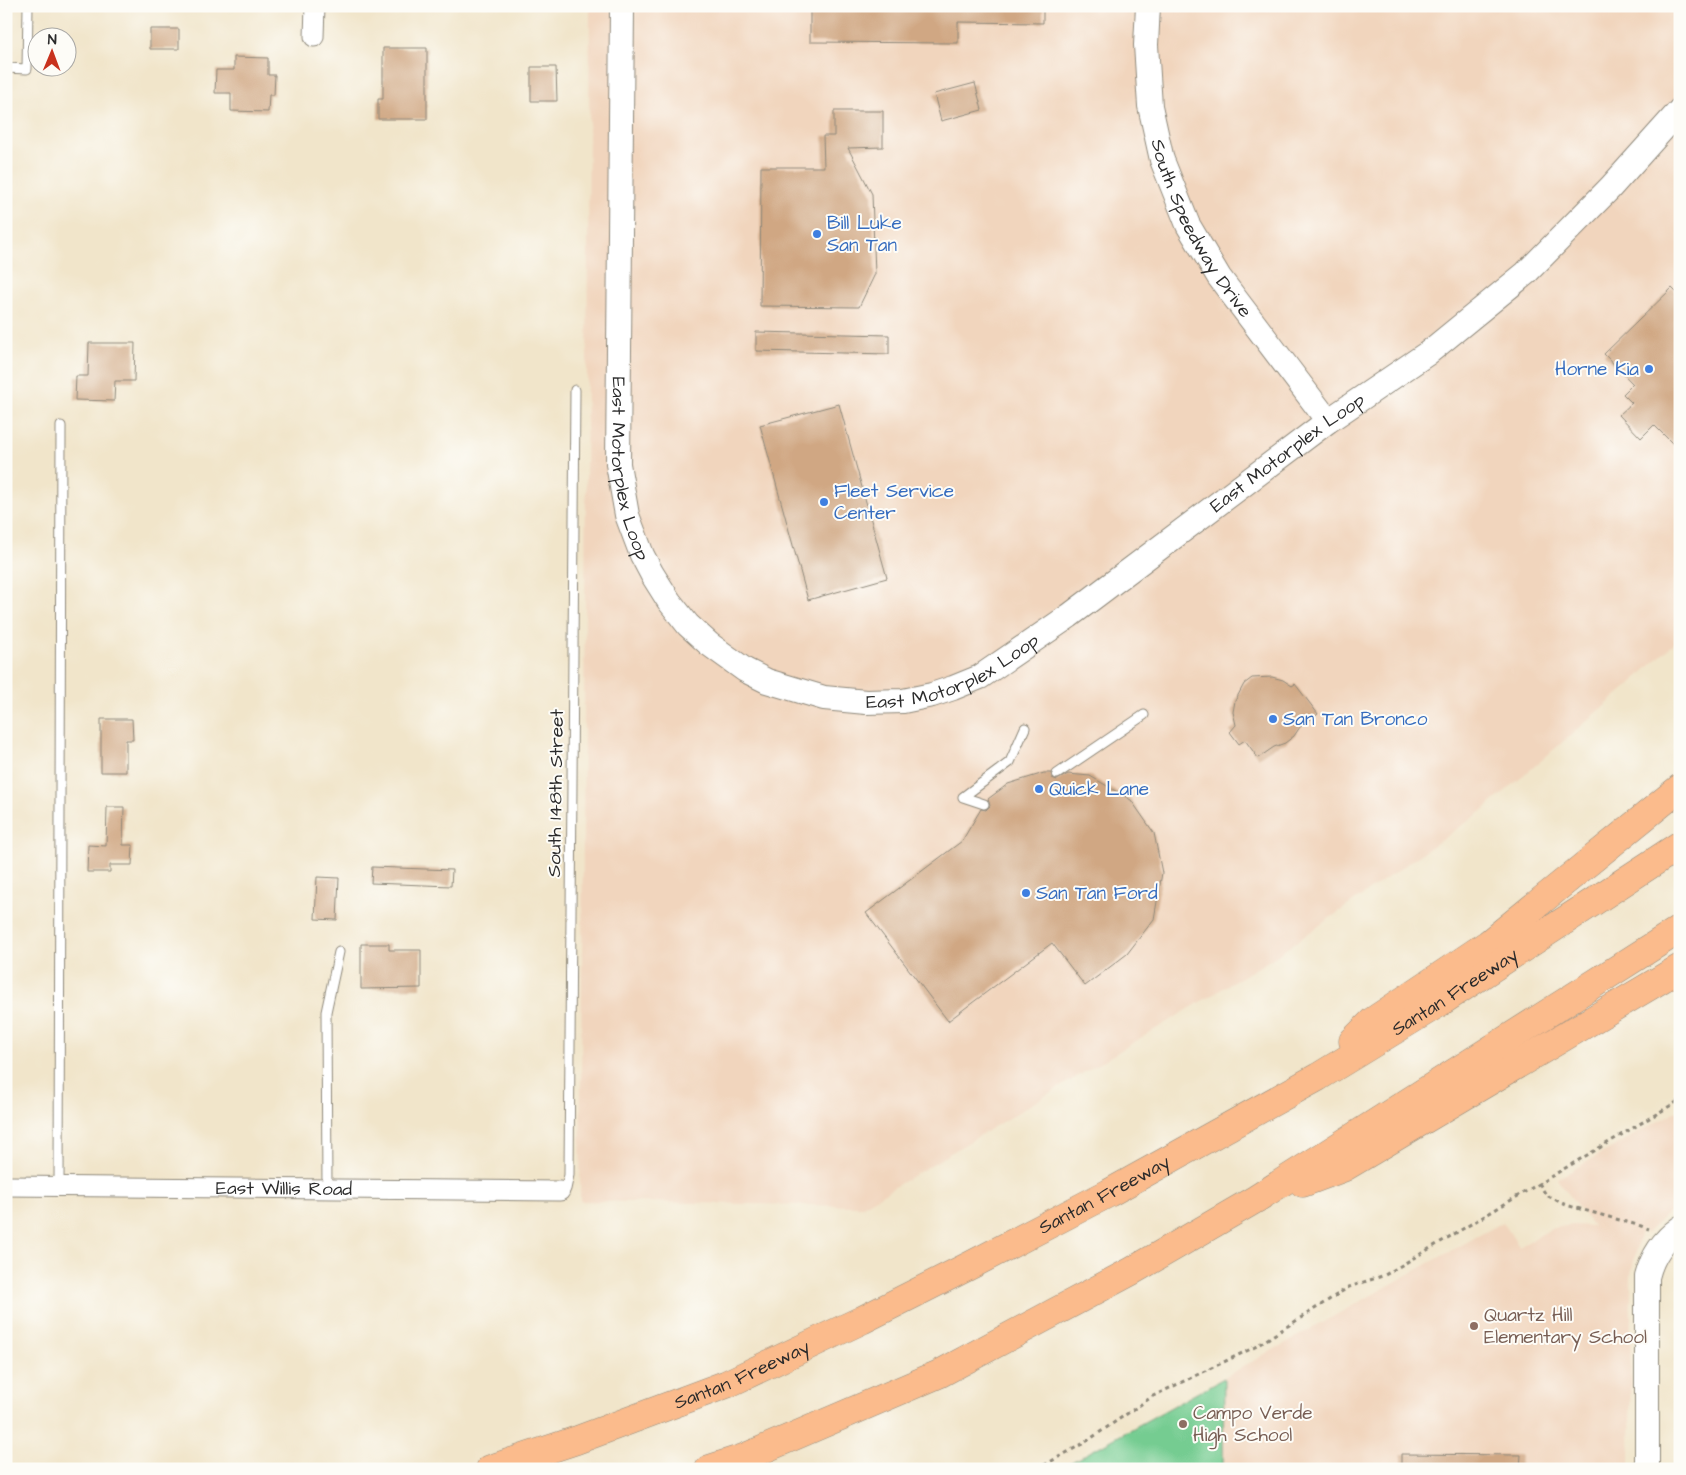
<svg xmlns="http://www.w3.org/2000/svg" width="1686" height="1475" font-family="'Architects Daughter',sans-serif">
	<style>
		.built { fill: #f1d5bd }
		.park { fill: #74cc91; stroke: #507c5e }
		.building { fill: #d0a783 }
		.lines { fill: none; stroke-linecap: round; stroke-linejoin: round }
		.service-casing { stroke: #8e887a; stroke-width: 11 }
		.minor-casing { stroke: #8e887a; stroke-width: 21 }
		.tertiary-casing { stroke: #8e887a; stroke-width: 26 }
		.motorway-casing { stroke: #8e887a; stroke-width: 29 }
		.path { stroke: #8e887a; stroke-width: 3; stroke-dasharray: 4 4; stroke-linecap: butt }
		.service { stroke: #fff; stroke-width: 9 }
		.minor { stroke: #fff; stroke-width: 19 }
		.tertiary { stroke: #fff; stroke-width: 24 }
		.motorway { stroke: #fbbb8c; stroke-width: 28 }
		.shop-dot { fill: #3f7fe0; stroke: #fdfcf7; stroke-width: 2 }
		.education-dot { fill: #8d6e63; stroke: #fdfcf7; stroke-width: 2 }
		.labels { text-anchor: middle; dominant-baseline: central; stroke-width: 4; stroke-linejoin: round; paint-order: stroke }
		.shop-label { font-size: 19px; fill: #366cbe; stroke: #fdfcf7; text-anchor: start }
		.street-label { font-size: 19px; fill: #2b2b2b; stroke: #fdfcf7 }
		.education-label { font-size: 19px; fill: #785e54; stroke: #fdfcf7; text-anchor: start }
	</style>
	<rect width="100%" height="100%" fill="#fdfcf7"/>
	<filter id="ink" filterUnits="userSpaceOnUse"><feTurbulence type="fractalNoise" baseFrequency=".02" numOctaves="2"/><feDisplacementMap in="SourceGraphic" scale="10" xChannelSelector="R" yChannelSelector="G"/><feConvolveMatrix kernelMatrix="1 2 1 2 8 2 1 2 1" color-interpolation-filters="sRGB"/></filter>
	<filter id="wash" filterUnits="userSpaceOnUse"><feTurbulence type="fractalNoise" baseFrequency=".0096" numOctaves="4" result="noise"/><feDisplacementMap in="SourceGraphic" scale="20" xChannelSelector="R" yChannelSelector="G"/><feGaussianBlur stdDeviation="1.12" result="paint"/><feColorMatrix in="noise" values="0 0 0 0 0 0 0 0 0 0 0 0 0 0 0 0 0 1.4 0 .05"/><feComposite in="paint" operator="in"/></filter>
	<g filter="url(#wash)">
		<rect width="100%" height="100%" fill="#f1e5ca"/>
		<!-- built -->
		<path class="built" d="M 590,6 L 1680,6 L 1680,638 L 1628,686 L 1481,812 L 1273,958 L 863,1206 L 580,1201 Z
			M 1680,1109 L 1680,1207 L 1666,1215 L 1646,1234 L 1641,1229 L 1631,1274 L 1630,1469 L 1059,1469 L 1503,1222 L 1519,1247 L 1553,1228 L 1573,1225 L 1593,1226 L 1557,1179 Z"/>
		<!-- park -->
		<path class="park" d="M 1224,1378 L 1223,1469 L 1059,1469 Z"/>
		<g id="blocks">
			<!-- building -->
			<path class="building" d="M 810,6 L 1043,6 L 1043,23 L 958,22 L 958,43 L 810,42 Z
				M 150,29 L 179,29 L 179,49 L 150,49 Z
				M 383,48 L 427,48 L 427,119 L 378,119 L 378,99 L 383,99 Z
				M 234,57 L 268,58 L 268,75 L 275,75 L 274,95 L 269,95 L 268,112 L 231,111 L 231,93 L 215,93 L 216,70 L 234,70 Z
				M 531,67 L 556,67 L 557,101 L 531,101 Z
				M 975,83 L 982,110 L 941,121 L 934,94 Z
				M 834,111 L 883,111 L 883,147 L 848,148 L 872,194 L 875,274 L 859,307 L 760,306 L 761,167 L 824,167 L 823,136 L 834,136 Z
				M 1672,288 L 1680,296 L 1680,451 L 1654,425 L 1641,438 L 1619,415 L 1632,403 L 1623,394 L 1633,384 L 1604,354 Z
				M 756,332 L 889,335 L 889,354 L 756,351 Z
				M 89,343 L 135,343 L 134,381 L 115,381 L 114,401 L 75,400 L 76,376 L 88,376 Z
				M 839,404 L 887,578 L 808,600 L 760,425 Z
				M 1272,677 L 1283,680 L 1292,686 L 1295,684 L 1318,714 L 1300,727 L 1294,736 L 1285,743 L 1274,747 L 1258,758 L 1245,740 L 1239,744 L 1230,732 L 1236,725 L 1233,712 L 1235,701 L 1244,684 L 1252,678 Z
				M 101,719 L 132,719 L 133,740 L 126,740 L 126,772 L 101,772 Z
				M 1044,773 L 1051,773 L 1052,778 L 1057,780 L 1068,774 L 1090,776 L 1131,800 L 1154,833 L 1162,873 L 1154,919 L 1127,954 L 1085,986 L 1052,943 L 948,1021 L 866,913 L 962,841 L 981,809 L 986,810 L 990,806 L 988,799 L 1008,784 Z
				M 107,807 L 124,807 L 123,845 L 133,845 L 132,865 L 110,865 L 110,872 L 87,872 L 88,845 L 106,846 Z
				M 372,867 L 452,870 L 451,886 L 371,883 Z
				M 317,877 L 339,878 L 337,920 L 315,919 Z
				M 361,944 L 389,944 L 389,950 L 421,950 L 421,988 L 361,989 Z
				M 1401,1454 L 1521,1455 L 1520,1469 L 1401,1469 Z"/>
		</g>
	</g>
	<g filter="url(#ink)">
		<use href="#blocks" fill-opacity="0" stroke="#8e887a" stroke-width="1"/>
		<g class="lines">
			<!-- service casing -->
			<g class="service-casing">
				<path id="service" d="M 6,68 L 27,69 L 28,6
					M 1057,774 L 1144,715
					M 963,797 L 1010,762 L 1025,728
					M 963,797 L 984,804
					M 59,1187 L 61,426
					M 327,1189 L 326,1012 L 339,952
					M 560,1191 L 566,1189 L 569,1175 L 575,390"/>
			</g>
			<!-- minor casing -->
			<g class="minor-casing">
				<g id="minor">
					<path d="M 314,37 L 315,6"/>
					<path id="s1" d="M 6,1186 L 560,1191"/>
				</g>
			</g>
			<!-- tertiary casing -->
			<g class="tertiary-casing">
				<g id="tertiary">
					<path id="s2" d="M 622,6 L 618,464 L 627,515 L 642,555 L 652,574 L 669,601 L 688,625 L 709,644 L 745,670 L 767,681 L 824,698 L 866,702 L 903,701 L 932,695 L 953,688 L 980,677 L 1069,616 L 1328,421 L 1428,353 L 1526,273 L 1610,188 L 1680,110"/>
					<path id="s3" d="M 1148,6 L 1146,45 L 1150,106 L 1162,160 L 1188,225 L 1219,277 L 1328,421"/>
					<path d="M 1647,1469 L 1647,1277 C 1652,1257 1663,1240 1680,1228"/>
				</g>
			</g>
			<!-- motorway casing -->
			<g class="motorway-casing">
				<g id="motorway">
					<path d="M 1353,1041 L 1373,1021 L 1488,944 L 1680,788"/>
					<path d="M 1303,1183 L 1343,1168 L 1680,968"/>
					<path id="s4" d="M 490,1469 L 577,1440 L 727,1384 L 862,1320 L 971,1265 L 1109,1193 L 1318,1077 L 1439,1003 L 1680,845"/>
					<path d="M 709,1469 L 743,1458 L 939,1374 L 1132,1271 L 1256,1199 L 1680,929"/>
				</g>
			</g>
			<!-- path -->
			<path class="path" d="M 1539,1183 L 1546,1195 L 1566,1205 L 1641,1226 L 1649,1229
				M 1037,1469 L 1084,1443 L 1153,1396 L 1255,1347 L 1349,1287 L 1385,1275 L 1680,1100"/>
			<!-- service -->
			<use href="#service" class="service"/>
			<!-- minor -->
			<use href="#minor" class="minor"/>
			<!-- tertiary -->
			<use href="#tertiary" class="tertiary"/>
			<!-- motorway -->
			<use href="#motorway" class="motorway"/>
		</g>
	</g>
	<!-- markers -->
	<g class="shop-dot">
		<circle cx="817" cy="234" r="5"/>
		<circle cx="1649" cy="369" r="5"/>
		<circle cx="824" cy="502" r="5"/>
		<circle cx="1273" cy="719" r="5"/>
		<circle cx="1039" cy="789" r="5"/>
		<circle cx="1026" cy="893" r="5"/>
	</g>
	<g class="education-dot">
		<circle cx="1474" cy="1326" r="5"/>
		<circle cx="1183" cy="1424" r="5"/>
	</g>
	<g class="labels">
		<!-- shop labels -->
		<g class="shop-label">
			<text x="827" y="223">Bill Luke<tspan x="827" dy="22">San Tan</tspan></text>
			<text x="1639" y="369" text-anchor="end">Horne Kia</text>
			<text x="834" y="491">Fleet Service<tspan x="834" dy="22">Center</tspan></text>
			<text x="1283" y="719">San Tan Bronco</text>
			<text x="1049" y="789">Quick Lane</text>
			<text x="1036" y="893">San Tan Ford</text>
		</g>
		<!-- street labels -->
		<g class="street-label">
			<text stroke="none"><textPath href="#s3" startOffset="234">South Speedway Drive</textPath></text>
			<text stroke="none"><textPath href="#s2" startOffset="1334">East Motorplex Loop</textPath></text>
			<text stroke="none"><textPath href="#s2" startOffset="464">East Motorplex Loop</textPath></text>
			<text stroke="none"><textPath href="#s2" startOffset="929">East Motorplex Loop</textPath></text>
			<text transform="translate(556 793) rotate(-89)">South 148th Street</text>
			<text stroke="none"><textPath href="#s4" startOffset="1079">Santan Freeway</textPath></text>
			<text stroke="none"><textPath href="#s1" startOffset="278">East Willis Road</textPath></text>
			<text stroke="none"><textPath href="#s4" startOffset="674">Santan Freeway</textPath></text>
			<text stroke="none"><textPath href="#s4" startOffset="269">Santan Freeway</textPath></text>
		</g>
		<!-- education labels -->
		<g class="education-label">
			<text x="1484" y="1315">Quartz Hill<tspan x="1484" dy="22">Elementary School</tspan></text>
			<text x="1193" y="1413">Campo Verde<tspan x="1193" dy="22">High School</tspan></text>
		</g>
	</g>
	<!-- margin -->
	<rect width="1686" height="1475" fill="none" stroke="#fdfcf7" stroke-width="25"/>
	<!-- north arrow -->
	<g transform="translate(52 52) rotate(1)"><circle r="24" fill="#fdfcf7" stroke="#a9a8a5"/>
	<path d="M0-4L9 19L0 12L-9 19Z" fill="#c8321e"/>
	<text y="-8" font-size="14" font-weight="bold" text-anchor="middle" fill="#2b2b2b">N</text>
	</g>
</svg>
